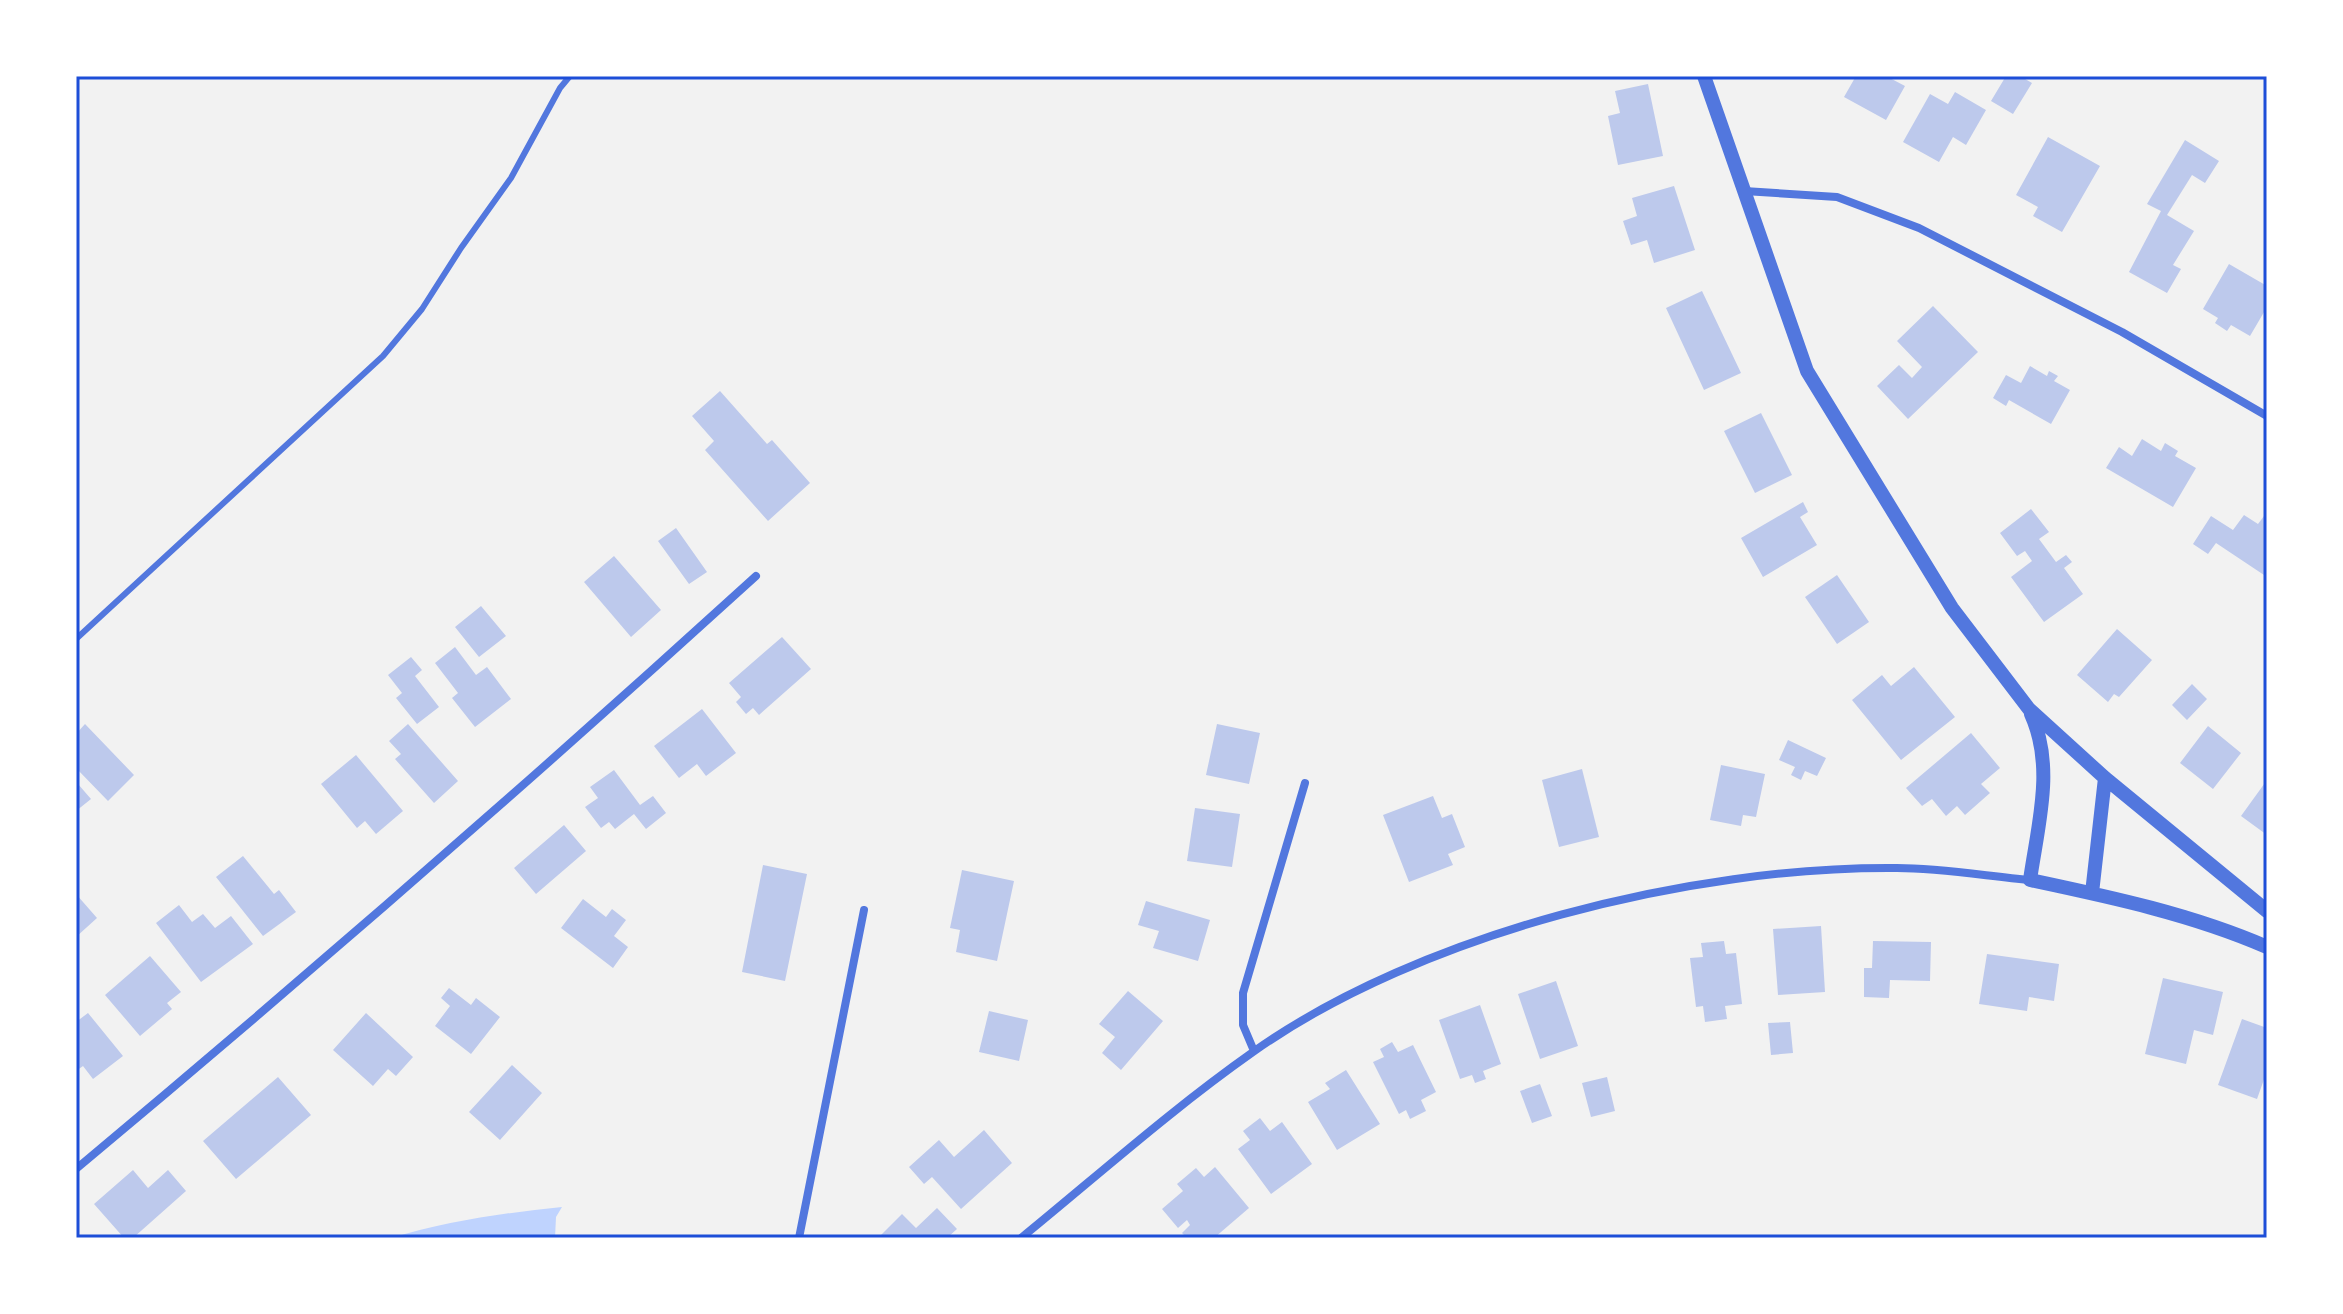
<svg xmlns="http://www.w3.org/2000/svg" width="2343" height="1314" font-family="'Public Sans',sans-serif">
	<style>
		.water { fill: #bfd3fe }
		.building { fill: #bdc9ec }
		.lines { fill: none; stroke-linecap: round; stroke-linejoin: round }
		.service { stroke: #5277de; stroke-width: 6 }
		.minor { stroke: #5277de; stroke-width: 8 }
		.tertiary { stroke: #5277de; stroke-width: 14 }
		.neatline { fill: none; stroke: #1d4ed8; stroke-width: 3 }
	</style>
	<rect width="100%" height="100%" fill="#f2f2f2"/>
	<!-- water -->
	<path class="water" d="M 562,1207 L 556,1217 L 555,1238 L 391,1238 C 448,1221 503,1213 562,1207 Z"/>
	<!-- building -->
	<path class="building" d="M 1856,76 L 1886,76 L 1905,86 L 1886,120 L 1844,97 Z
		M 2006,76 L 2020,76 L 2032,83 L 2013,114 L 1991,101 Z
		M 1648,84 L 1663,156 L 1618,165 L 1608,116 L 1620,113 L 1615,91 Z
		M 1955,92 L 1986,110 L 1966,145 L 1953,137 L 1939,162 L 1903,142 L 1930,94 L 1948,104 Z
		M 2048,137 L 2100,166 L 2062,232 L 2033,216 L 2038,207 L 2016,195 Z
		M 2185,140 L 2219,161 L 2205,183 L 2192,175 L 2167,215 L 2194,231 L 2173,265 L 2181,269 L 2167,293 L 2129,272 L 2161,211 L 2147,204 Z
		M 1674,186 L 1695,250 L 1654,263 L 1647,240 L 1631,245 L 1623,221 L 1637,216 L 1632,198 Z
		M 2229,264 L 2267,286 L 2267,307 L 2250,336 L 2231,325 L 2227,331 L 2215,323 L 2218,318 L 2203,309 Z
		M 1702,291 L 1741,373 L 1704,390 L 1666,308 Z
		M 1933,306 L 1978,352 L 1908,419 L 1877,386 L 1899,365 L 1912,378 L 1922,367 L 1897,341 Z
		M 2030,366 L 2047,376 L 2049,371 L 2058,376 L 2054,381 L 2070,390 L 2051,424 L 2009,400 L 2006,406 L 1993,398 L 2006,375 L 2021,383 Z
		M 720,391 L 767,444 L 772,440 L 810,483 L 768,521 L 705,450 L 714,441 L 692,416 Z
		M 1761,413 L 1792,475 L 1755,493 L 1724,431 Z
		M 2142,439 L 2161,451 L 2165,443 L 2178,451 L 2175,456 L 2196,468 L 2173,507 L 2106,468 L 2119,447 L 2132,456 Z
		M 1803,502 L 1808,512 L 1800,517 L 1817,545 L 1763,577 L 1741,538 Z
		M 2031,509 L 2049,532 L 2039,539 L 2056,562 L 2066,555 L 2072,562 L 2064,568 L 2083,594 L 2044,622 L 2011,577 L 2032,561 L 2025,551 L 2017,556 L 2000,533 Z
		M 2244,515 L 2258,524 L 2264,516 L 2267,518 L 2267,577 L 2216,543 L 2208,554 L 2193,544 L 2211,516 L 2233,530 Z
		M 676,528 L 707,572 L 689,584 L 658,541 Z
		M 614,556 L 661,610 L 631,637 L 584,582 Z
		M 1837,575 L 1869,622 L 1837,644 L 1805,597 Z
		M 481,606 L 506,636 L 479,657 L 455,627 Z
		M 2117,629 L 2152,660 L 2119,697 L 2114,694 L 2108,702 L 2077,675 Z
		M 782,637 L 811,669 L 759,715 L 753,708 L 746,714 L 736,702 L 741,697 L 729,683 Z
		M 455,647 L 476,675 L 487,667 L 511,699 L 475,727 L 452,698 L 458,693 L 435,663 Z
		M 411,657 L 422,670 L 415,676 L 439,707 L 417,724 L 396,698 L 402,693 L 388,675 Z
		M 1914,667 L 1955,717 L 1901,760 L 1852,700 L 1882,675 L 1891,686 Z
		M 2192,684 L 2207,699 L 2187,720 L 2172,705 Z
		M 702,709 L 736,753 L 706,776 L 697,764 L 679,778 L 654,746 Z
		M 85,724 L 134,775 L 108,801 L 76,768 L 76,734 Z
		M 408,724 L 458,781 L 434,803 L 395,759 L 401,754 L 389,741 Z
		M 1217,724 L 1260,733 L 1249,784 L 1206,775 Z
		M 2208,726 L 2241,753 L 2213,789 L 2180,763 Z
		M 1971,733 L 2000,768 L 1981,784 L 1990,793 L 1965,815 L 1957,806 L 1946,816 L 1932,799 L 1922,806 L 1906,788 Z
		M 1788,740 L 1826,758 L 1817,776 L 1805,771 L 1801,780 L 1791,775 L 1795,767 L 1779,760 Z
		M 356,755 L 403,811 L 376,834 L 365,821 L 357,828 L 321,784 Z
		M 1721,765 L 1765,774 L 1756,817 L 1743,815 L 1741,826 L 1710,820 Z
		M 1582,769 L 1599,837 L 1559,847 L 1542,780 Z
		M 614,770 L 640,805 L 653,796 L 666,813 L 646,829 L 634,814 L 615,829 L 609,822 L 601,828 L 585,807 L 598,798 L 590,787 Z
		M 2267,780 L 2267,835 L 2241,816 Z
		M 78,784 L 91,799 L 76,811 L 76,786 Z
		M 1433,796 L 1442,818 L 1452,814 L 1465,847 L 1448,854 L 1453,865 L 1409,882 L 1383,815 Z
		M 1195,808 L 1240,814 L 1232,867 L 1187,861 Z
		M 564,825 L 586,851 L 536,894 L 514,868 Z
		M 243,856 L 274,894 L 279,890 L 296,912 L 263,936 L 216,877 Z
		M 763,865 L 807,874 L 785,981 L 742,972 Z
		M 962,870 L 1014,881 L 997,961 L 956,952 L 960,930 L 950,928 Z
		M 76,894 L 97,918 L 76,937 Z
		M 583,899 L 606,917 L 612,909 L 626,920 L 614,936 L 628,947 L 613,968 L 561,928 Z
		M 1146,901 L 1210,920 L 1198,961 L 1153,948 L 1159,931 L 1138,925 Z
		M 179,905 L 192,922 L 203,914 L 215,928 L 231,916 L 253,944 L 201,982 L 156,923 Z
		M 1821,926 L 1825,992 L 1778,995 L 1773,929 Z
		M 1724,941 L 1726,954 L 1736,953 L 1742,1004 L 1725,1006 L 1727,1019 L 1705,1022 L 1703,1006 L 1696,1007 L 1690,958 L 1703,957 L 1701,943 Z
		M 1873,941 L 1931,942 L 1930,981 L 1890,980 L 1889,998 L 1864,997 L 1864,968 L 1872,968 Z
		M 1987,954 L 2059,964 L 2054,1001 L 2029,997 L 2027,1011 L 1979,1004 Z
		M 150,956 L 181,992 L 167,1003 L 172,1009 L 140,1036 L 105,995 Z
		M 2163,978 L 2223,992 L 2213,1035 L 2194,1030 L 2186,1064 L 2145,1054 Z
		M 1556,981 L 1578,1046 L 1540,1059 L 1518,994 Z
		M 449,988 L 471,1005 L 476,998 L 500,1017 L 471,1054 L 435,1026 L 450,1006 L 441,998 Z
		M 1128,991 L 1163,1021 L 1121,1070 L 1102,1053 L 1115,1037 L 1099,1024 Z
		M 1480,1005 L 1501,1064 L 1483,1071 L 1486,1079 L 1475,1083 L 1472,1075 L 1460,1079 L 1439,1020 Z
		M 989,1011 L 1028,1020 L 1019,1061 L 979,1052 Z
		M 88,1013 L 123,1056 L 93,1079 L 83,1066 L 76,1071 L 76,1022 Z
		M 366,1013 L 413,1057 L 396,1076 L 388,1069 L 373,1086 L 333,1050 Z
		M 2242,1019 L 2267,1028 L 2267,1071 L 2257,1099 L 2218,1085 Z
		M 1790,1022 L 1793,1053 L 1771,1055 L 1768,1023 Z
		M 1392,1042 L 1398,1052 L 1413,1045 L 1436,1092 L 1421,1100 L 1426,1111 L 1410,1119 L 1406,1110 L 1399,1114 L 1373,1062 L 1384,1057 L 1380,1049 Z
		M 512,1065 L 542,1093 L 500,1140 L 469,1112 Z
		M 1346,1070 L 1380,1124 L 1337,1150 L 1308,1102 L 1330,1089 L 1325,1083 Z
		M 278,1077 L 311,1115 L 236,1179 L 203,1141 Z
		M 1607,1077 L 1615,1111 L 1591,1117 L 1582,1083 Z
		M 1540,1084 L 1552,1116 L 1532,1123 L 1520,1091 Z
		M 1260,1118 L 1270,1131 L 1282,1122 L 1312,1164 L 1271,1194 L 1238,1149 L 1250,1140 L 1243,1131 Z
		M 984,1130 L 1012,1163 L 961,1209 L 932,1177 L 924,1184 L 909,1167 L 939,1140 L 954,1157 Z
		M 1215,1167 L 1249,1208 L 1214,1238 L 1187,1238 L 1182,1233 L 1190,1225 L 1187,1220 L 1178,1228 L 1162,1209 L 1183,1191 L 1177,1184 L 1196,1168 L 1204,1177 Z
		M 133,1170 L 148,1188 L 168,1170 L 186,1191 L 133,1238 L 124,1238 L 94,1204 Z
		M 937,1208 L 957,1229 L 947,1238 L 884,1238 L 881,1235 L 902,1214 L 916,1228 Z"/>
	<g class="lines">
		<!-- service -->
		<path class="service" d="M 76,639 L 383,356 L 422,309 L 461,248 L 511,178 L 560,88 L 570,76"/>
		<!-- minor -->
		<path class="minor" d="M 1744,191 L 1837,197 L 1919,228 L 2122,332 L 2267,416
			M 1254,1051 L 1243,1025 L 1243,993 L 1305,783
			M 76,1169 C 307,976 533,779 756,576
			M 799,1238 L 864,910
			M 1021,1238 C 1097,1176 1172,1109 1253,1052 C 1421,933 1692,866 1897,868 C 1941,868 1986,876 2030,880"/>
		<!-- tertiary -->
		<path class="tertiary" d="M 1704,76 L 1807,371 L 1952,608 L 2029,709 L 2105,778 L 2267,911
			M 2031,714 C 2055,767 2038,824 2030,880 C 2110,897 2191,914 2267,947
			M 2092,893 L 2105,778"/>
	</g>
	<!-- border -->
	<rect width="2343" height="1314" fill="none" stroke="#ffffff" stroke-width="156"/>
	<rect x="78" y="78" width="2187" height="1158" class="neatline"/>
</svg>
